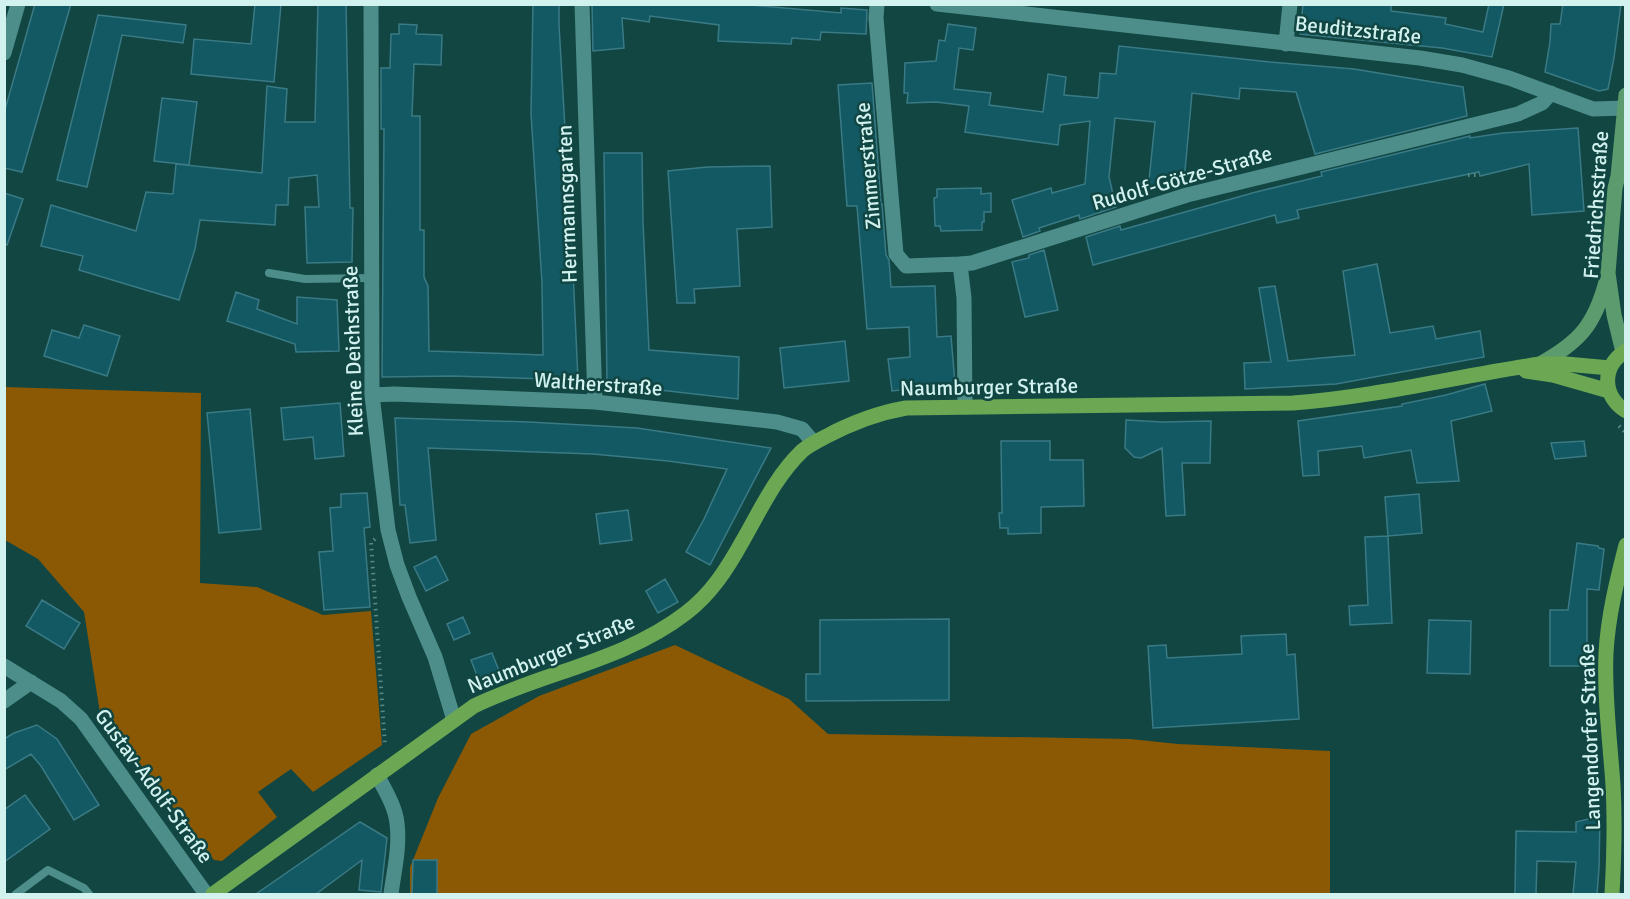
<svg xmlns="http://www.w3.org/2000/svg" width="1630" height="899" font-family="Signika,sans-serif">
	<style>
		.green { fill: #8b5804 }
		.building { fill: #125963; stroke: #3a7a85; stroke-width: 1.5 }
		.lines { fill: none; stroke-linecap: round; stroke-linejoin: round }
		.path { stroke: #5b8885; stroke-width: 4; stroke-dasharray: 1.5 4.5; stroke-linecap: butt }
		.service { stroke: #4d8e8a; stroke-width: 8 }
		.minor { stroke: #4d8e8a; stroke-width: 15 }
		.secondary { stroke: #5c9b6e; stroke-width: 15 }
		.primary { stroke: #6ca853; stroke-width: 15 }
		.labels { text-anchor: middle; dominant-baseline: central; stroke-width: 5; stroke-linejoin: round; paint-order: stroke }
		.street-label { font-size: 21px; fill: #d2f2ef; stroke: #114643 }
	</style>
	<rect width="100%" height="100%" fill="#114643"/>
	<!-- green -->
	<path class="green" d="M 5,387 L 201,393 L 200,583 L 257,587 L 323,615 L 371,611 L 382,745 L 313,792 L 291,769 L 258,792 L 277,817 L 222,861 L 214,860 L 100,713 L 84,612 L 38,559 L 5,540 Z
		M 675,645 L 789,699 L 828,734 L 1130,739 L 1178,744 L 1330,751 L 1330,894 L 410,894 L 410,867 L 413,860 L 438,798 L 471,734 L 539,696 Z"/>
	<!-- building -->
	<path class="building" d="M 35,4 L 71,4 L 22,172 L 4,168 L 4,113 Z
		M 255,4 L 281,4 L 274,82 L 191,74 L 194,39 L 251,44 Z
		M 318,4 L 346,4 L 350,208 L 353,208 L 352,262 L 307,263 L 305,207 L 319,207 L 317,175 L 289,178 L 288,205 L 276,205 L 275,225 L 200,220 L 195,249 L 179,300 L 79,270 L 83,256 L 41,246 L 51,205 L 136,231 L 146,192 L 173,194 L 176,164 L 262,173 L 267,86 L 287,89 L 285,122 L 315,122 Z
		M 533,4 L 559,4 L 559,25 L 572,249 L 578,380 L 451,376 L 382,377 L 384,129 L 381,129 L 381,68 L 390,68 L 391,34 L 399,34 L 399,24 L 417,25 L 416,34 L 442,35 L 441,65 L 414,64 L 412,116 L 420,116 L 420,230 L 424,230 L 424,277 L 428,286 L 429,351 L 543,355 L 542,283 L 531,114 Z
		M 592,4 L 739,4 L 841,13 L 841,8 L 867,10 L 866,34 L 821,32 L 820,40 L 792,38 L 791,44 L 718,41 L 719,25 L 650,16 L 649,22 L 622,18 L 624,48 L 593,51 Z
		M 1303,4 L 1391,4 L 1391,11 L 1446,18 L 1445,24 L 1483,32 L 1489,4 L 1504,4 L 1492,57 L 1442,48 L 1300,34 Z
		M 1563,4 L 1621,4 L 1614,58 L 1608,89 L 1599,91 L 1545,72 L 1550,42 L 1551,24 L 1560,24 Z
		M 98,15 L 186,25 L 183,43 L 122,35 L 87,187 L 57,180 Z
		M 948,24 L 976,28 L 973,50 L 959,48 L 954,89 L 991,93 L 989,105 L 1043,112 L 1048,74 L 1066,77 L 1064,95 L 1098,98 L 1100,73 L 1116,74 L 1119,46 L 1270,62 L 1354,69 L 1463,87 L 1467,116 L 1315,154 L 1296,92 L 1240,88 L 1239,99 L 1192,93 L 1184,182 L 1148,190 L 1155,122 L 1115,118 L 1109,177 L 1116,207 L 1080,219 L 1079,215 L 1039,228 L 1040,231 L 1023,237 L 1012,200 L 1051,188 L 1052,193 L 1085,184 L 1090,121 L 1060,125 L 1058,145 L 965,132 L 969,106 L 936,102 L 907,103 L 908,93 L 904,93 L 905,63 L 936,61 L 939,40 L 945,41 Z
		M 872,83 L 881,204 L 882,204 L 886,255 L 889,260 L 891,287 L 935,286 L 937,337 L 951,336 L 955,384 L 892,391 L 888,359 L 910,357 L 909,327 L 867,329 L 857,206 L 847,206 L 838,85 Z
		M 162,98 L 197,102 L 189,165 L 154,161 Z
		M 1578,128 L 1584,211 L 1532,215 L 1529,164 L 1480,176 L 1479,172 L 1297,210 L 1299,218 L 1277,223 L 1275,215 L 1093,265 L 1086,237 L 1120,226 L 1121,230 L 1256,192 L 1322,176 L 1321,172 L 1470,136 L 1470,138 L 1503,133 Z
		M 604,153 L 642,153 L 643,222 L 649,350 L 739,357 L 738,399 L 607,384 Z
		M 770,166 L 772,227 L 737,229 L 740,286 L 694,289 L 695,303 L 677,303 L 668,171 L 707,167 Z
		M 981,188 L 981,194 L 991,193 L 991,212 L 984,212 L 984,222 L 982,222 L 982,230 L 941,231 L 940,226 L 935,226 L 934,198 L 937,197 L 937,189 Z
		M 4,193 L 23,199 L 7,245 L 4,244 Z
		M 1044,250 L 1058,310 L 1025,317 L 1012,262 L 1029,258 L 1029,255 Z
		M 1377,264 L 1390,333 L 1433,326 L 1436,339 L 1480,331 L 1484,357 L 1336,384 L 1245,389 L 1244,363 L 1271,362 L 1259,288 L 1275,286 L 1288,361 L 1355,355 L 1343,271 Z
		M 236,292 L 259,300 L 257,309 L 297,324 L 297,297 L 337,300 L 339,351 L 296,352 L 295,344 L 227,321 Z
		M 84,325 L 120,336 L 107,376 L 44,356 L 52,330 L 79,338 Z
		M 845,341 L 849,381 L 784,388 L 780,348 Z
		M 1485,384 L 1492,411 L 1451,421 L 1459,481 L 1417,483 L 1411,450 L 1364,458 L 1362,446 L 1318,451 L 1319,475 L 1303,476 L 1298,421 L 1402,406 L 1402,404 L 1446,395 Z
		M 340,403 L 344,456 L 315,459 L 313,437 L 284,440 L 281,408 Z
		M 250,409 L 261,529 L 219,533 L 207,413 Z
		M 395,418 L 529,422 L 637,428 L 771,448 L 710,565 L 686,552 L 704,519 L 727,469 L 668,461 L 593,454 L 428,448 L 436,540 L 410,543 L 405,505 L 400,505 Z
		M 1126,420 L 1162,422 L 1211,421 L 1210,463 L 1182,463 L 1185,515 L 1166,516 L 1162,448 L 1141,458 L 1134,457 L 1125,448 Z
		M 1001,441 L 1050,441 L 1050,460 L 1083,460 L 1084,506 L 1041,507 L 1041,533 L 1008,534 L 1008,528 L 1000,528 L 999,513 L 1002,513 Z
		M 1584,441 L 1586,456 L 1555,459 L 1551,443 Z
		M 367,493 L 370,527 L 364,528 L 370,607 L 324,610 L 319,552 L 333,551 L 330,508 L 341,507 L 341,494 Z
		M 1419,494 L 1422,533 L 1388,536 L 1385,497 Z
		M 628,510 L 632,540 L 600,544 L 596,514 Z
		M 1388,536 L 1392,623 L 1350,625 L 1349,606 L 1368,605 L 1365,537 Z
		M 1577,543 L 1598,546 L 1599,548 L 1604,549 L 1599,590 L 1587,589 L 1587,666 L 1550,666 L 1550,610 L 1568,610 Z
		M 436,556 L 448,580 L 426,591 L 414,567 Z
		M 665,579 L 678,602 L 658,613 L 646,591 Z
		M 42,600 L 80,623 L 64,649 L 26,626 Z
		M 463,617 L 470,633 L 454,640 L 447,624 Z
		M 949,619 L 949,700 L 806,701 L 806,674 L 820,674 L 820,620 Z
		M 1429,620 L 1471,621 L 1470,674 L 1427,673 Z
		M 1286,634 L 1287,655 L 1295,654 L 1299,719 L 1153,728 L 1148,646 L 1166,645 L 1167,658 L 1242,654 L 1241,636 Z
		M 492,653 L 502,678 L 481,686 L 471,660 Z
		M 37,725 L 57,739 L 99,805 L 74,820 L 41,766 L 31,754 L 4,770 L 4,739 L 14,733 Z
		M 25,795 L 50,829 L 4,862 L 4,810 Z
		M 1600,816 L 1599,868 L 1597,894 L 1573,894 L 1576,862 L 1537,861 L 1536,894 L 1515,894 L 1516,831 L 1576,832 L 1576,822 Z
		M 360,822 L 387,838 L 381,892 L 359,890 L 362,860 L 316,894 L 256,894 Z
		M 413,860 L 437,860 L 437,894 L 412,894 Z"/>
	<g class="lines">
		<!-- path -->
		<path class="path" d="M 1468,175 L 1476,175 L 1479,172
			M 1619,426 L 1626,433
			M 375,539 L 371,542 L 385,745"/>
		<!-- service -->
		<path class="service" d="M 269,273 L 305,279 L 370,278
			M 16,894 L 48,870 L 84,888 L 89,894"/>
		<!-- minor -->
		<path class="minor" d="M 371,4 L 372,395 L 388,530 L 397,565 L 409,597 L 435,657 L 454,720
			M 582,4 L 595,402
			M 877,4 L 876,18 L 896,254 L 906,266 L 960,264 L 972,263 L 1187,195 L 1518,114 L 1542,103 L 1551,93
			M 937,4 L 1420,58 L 1462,65 L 1509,78 L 1593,109 L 1626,108
			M 1286,44 L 1290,4
			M 4,53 L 18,4
			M 960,264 L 964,298 L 965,407
			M 372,395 L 394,394 L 595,402 L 760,420 L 777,422 L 802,429 L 814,443
			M 4,666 L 61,701 L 81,719 L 206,894
			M 4,701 L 31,682
			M 377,775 C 385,790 395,806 397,823 C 400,847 394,871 391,894"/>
		<!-- secondary -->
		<path class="secondary" d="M 1623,352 L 1614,315 L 1608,273 L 1615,188 L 1618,176 L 1626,95
			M 1540,364 C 1579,342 1594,326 1606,282"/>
		<!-- primary -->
		<path class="primary" d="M 1626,351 C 1601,366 1602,396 1626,411
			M 1526,371 L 1553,375 L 1609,391
			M 213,894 L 474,706 C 544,672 624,661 686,613 C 711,594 727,569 742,542 C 760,511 775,477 802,451 C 809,445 817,441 825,437 C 851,423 877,413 906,408 L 1293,403 C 1376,397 1458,376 1540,364 L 1566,364 L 1610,368
			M 1612,894 C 1614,858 1615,821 1613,785 C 1610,741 1604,696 1606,653 C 1608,616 1617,580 1626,545"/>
	</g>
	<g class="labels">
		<!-- street labels -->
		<g class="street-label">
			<text transform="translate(1358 30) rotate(6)">Beuditzstraße</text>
			<text transform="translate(868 166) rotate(-95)">Zimmerstraße</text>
			<text transform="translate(1182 178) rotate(-16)">Rudolf-Götze-Straße</text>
			<text transform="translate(567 204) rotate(-92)">Herrmannsgarten</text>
			<text transform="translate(1596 205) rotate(-86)">Friedrichsstraße</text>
			<text transform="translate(353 351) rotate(-92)">Kleine Deichstraße</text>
			<text transform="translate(598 384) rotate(4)">Waltherstraße</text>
			<text transform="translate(989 387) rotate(-1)">Naumburger Straße</text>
			<text transform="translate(551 654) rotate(-22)">Naumburger Straße</text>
			<text transform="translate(1590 737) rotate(-92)">Langendorfer Straße</text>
			<text transform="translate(154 786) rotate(54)">Gustav-Adolf-Straße</text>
		</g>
	</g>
	<!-- border -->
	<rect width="1630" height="899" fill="none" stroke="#d2f2ef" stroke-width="12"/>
</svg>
